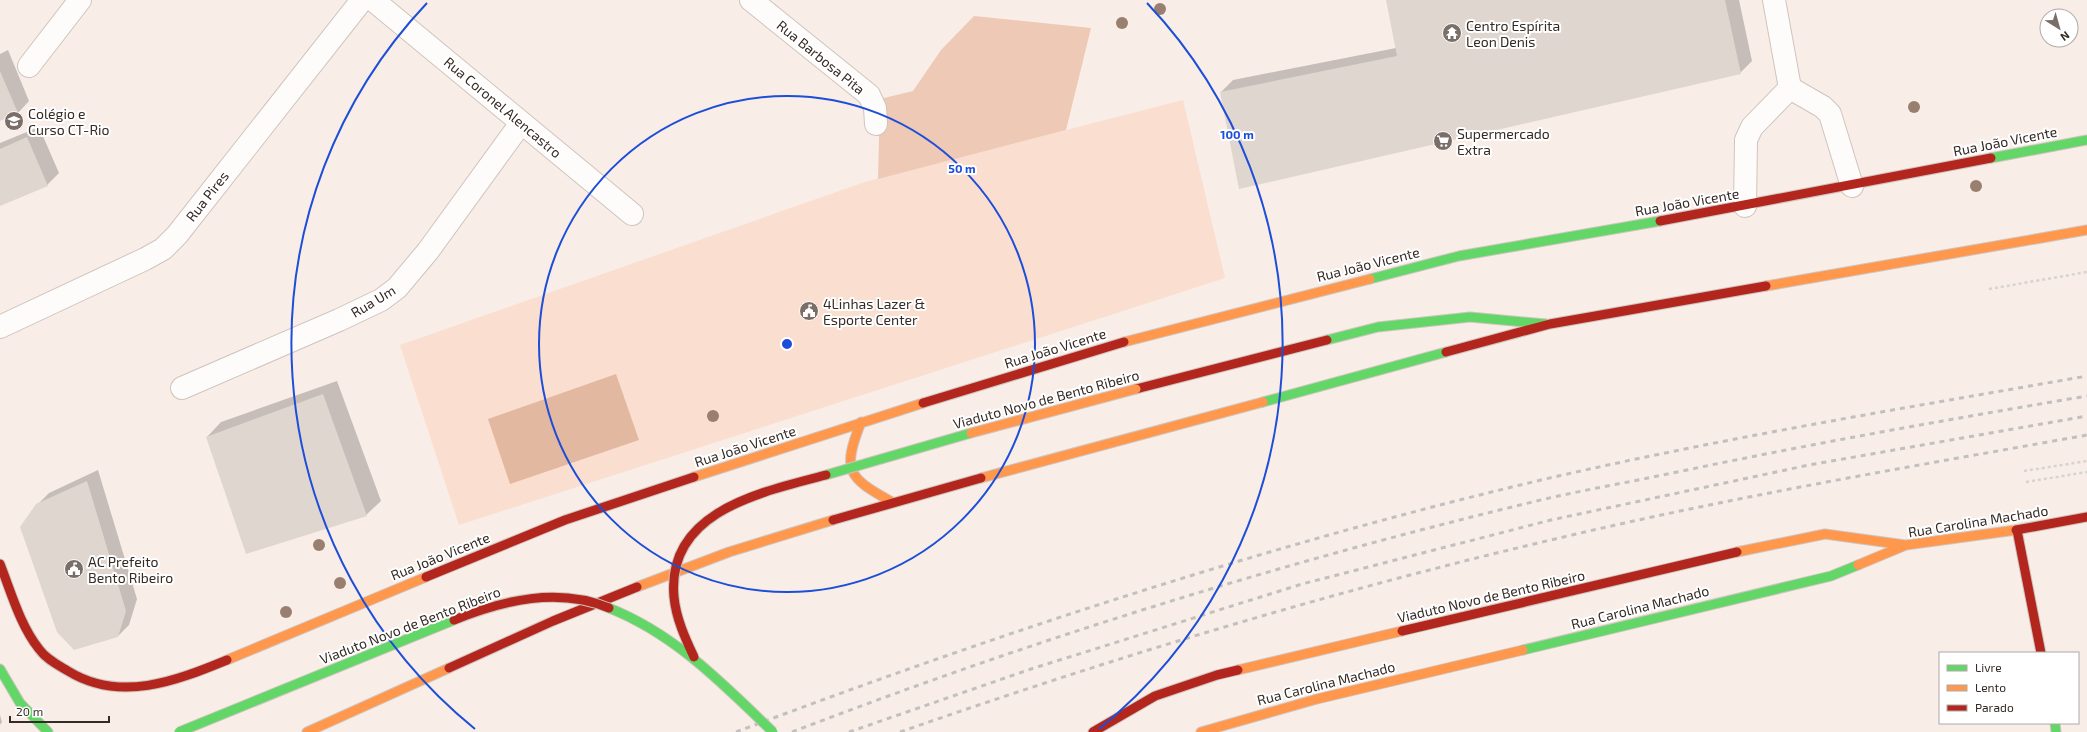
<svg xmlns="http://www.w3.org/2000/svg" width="2087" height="732" font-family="'Exo 2',sans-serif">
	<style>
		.green { fill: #fadecf }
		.forest { fill: #eec9b6 }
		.water { fill: #e3b8a0 }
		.shadow { fill: #0003 }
		.building { fill: #e0d6d0 }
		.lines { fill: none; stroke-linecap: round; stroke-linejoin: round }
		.street-casing { stroke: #cfc4be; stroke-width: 24 }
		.fast-casing { stroke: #cfc4be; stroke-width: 11 }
		.slow-casing { stroke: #cfc4be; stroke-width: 11 }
		.jam-casing { stroke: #cfc4be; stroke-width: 11 }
		.path { stroke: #d6d3d1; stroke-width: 2.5; stroke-dasharray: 3 3; stroke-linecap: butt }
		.street { stroke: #fefcfb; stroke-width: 22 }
		.fast { stroke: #63d668; stroke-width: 9 }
		.slow { stroke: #ff974d; stroke-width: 9 }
		.jam { stroke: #b3261e; stroke-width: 9 }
		.rail { stroke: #c2c0be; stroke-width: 3; stroke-dasharray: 5 5; stroke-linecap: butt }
		.fast-bridge-casing { stroke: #cfc4be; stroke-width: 11; stroke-linecap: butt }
		.slow-bridge-casing { stroke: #cfc4be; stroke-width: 11; stroke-linecap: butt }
		.jam-bridge-casing { stroke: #cfc4be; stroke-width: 11; stroke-linecap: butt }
		.fast-bridge { stroke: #63d668; stroke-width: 9 }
		.slow-bridge { stroke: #ff974d; stroke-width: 9 }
		.jam-bridge { stroke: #b3261e; stroke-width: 9 }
		.tree { fill: #997f70 }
		.ring { fill: none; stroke: #1d4ed8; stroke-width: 2 }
		.labels { text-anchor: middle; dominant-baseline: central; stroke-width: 4; stroke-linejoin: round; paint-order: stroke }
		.poi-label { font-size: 14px; fill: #352a24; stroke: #fff; text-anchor: start }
		.street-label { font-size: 14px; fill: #352a24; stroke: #fff }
		.centre { fill: #1d4ed8; stroke: #fff; stroke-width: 2 }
		.ring-label { font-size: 12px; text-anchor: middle; font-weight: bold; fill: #1d4ed8; stroke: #fff; stroke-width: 4; stroke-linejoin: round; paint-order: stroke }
	</style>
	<rect width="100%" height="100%" fill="#f8ede7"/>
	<!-- green -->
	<path class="green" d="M 1183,100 L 1225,278 L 459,525 L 400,345 L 865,182 Z"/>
	<!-- forest -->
	<path class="forest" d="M 974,16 L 1091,28 L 1066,130 L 878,179 L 880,99 L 913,91 L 941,50 Z"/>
	<!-- water -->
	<path class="water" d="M 616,374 L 639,440 L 510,484 L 488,419 Z"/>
	<!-- shadow -->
	<path class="shadow" d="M 1387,0 L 1739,0 L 1752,61 L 1740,73 L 1221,92 L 1233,80 L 1396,48 Z
		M 8,50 L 29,101 L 18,113 L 0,120 L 0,54 Z
		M 39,127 L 59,173 L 47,185 L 0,205 L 0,143 Z
		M 337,381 L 381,501 L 366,515 L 207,437 L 221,422 Z
		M 98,470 L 137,599 L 129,625 L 117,637 L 37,505 L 49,493 Z
		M 0,715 L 2,722 L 0,725 Z"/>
	<!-- building -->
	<path class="building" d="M 1386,0 L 1725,0 L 1741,74 L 1239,189 L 1220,92 L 1397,56 Z
		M 0,71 L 18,113 L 0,121 Z
		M 27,137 L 48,186 L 0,206 L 0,149 Z
		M 323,394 L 367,516 L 246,554 L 206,437 Z
		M 87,481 L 126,611 L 118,637 L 74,650 L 57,632 L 20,527 L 36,504 Z"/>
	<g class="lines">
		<!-- street casing -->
		<g class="street-casing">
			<path id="street" d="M 373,0 L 632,214
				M 751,0 L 869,95 L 875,108 L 876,124
				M 1774,0 L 1790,88
				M 29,66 L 80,0
				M 1790,88 L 1823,107 L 1830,114 L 1852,186
				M 1745,206 L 1746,140 L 1752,127 L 1790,88
				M 0,327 L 145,259 L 163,249 L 177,235 L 362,0
				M 182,388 L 339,320 L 381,300 L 397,288 L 428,251 L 521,123"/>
		</g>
		<!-- fast casing -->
		<g class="fast-casing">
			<path id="fast" d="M 1991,158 L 2087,140
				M 1370,279 L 1459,256 L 1660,221
				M 1327,340 L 1378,327 L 1470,317 L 1546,324
				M 1263,402 L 1446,352
				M 1523,650 L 1831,576 L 1858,565
				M 0,669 L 20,703 L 48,732
				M 2055,723 L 2056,732"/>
		</g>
		<!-- slow casing -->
		<g class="slow-casing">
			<path id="slow" d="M 1766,286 L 2087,230
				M 1124,342 L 1370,279
				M 861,422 C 842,471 847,477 892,502
				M 694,477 L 923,403
				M 981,478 L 1263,402
				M 1737,552 L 1825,534 L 1905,545
				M 1858,565 L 1906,545 L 2016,530
				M 637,587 L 729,552 L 833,520
				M 227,660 L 426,577
				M 1238,670 L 1402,631
				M 307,732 L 449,668
				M 1201,732 L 1317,699 L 1523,650"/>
		</g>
		<!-- jam casing -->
		<g class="jam-casing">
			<path id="jam" d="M 1660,221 L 1991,158
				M 1446,352 L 1550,324 L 1766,286
				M 1136,389 L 1327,340
				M 923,403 L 1124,342
				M 833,520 L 981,478
				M 2016,530 L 2087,517
				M 2017,530 L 2041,653
				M 0,564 C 11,592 20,625 39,649 C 46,659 58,665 68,671 C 120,703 176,681 227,660
				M 426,577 L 565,520 L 694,477
				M 1402,631 L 1737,552
				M 449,668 L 553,621 L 637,587
				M 1093,732 L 1155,696 L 1217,675 L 1238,670"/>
		</g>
		<!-- path -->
		<path class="path" d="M 1989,289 L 2087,272
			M 2024,471 L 2087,461
			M 2026,482 L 2087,472"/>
		<!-- street -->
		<use href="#street" class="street"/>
		<!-- fast -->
		<use href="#fast" class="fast"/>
		<!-- slow -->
		<use href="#slow" class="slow"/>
		<!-- jam -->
		<use href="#jam" class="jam"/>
		<!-- rail -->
		<path class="rail" d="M 736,732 C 999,633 1267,545 1541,480 C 1722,438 1905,408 2087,376
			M 792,732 C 1037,638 1289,560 1545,499 C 1584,490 1624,483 1663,475 C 1804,445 1945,420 2087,396
			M 849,732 L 1031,669 L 1302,584 L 1551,520 L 1809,465 L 2087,416
			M 900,732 C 1115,657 1333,591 1555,539 C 1731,497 1909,467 2087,435"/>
		<!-- fast-bridge casing -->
		<g class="fast-bridge-casing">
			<path id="fast-bridge" d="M 826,475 L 971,433
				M 609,608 C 675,634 723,684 773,732
				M 179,732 L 454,620"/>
		</g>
		<!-- slow-bridge casing -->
		<g class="slow-bridge-casing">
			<path id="slow-bridge" d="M 971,433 L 1136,389"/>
		</g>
		<!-- jam-bridge casing -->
		<g class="jam-bridge-casing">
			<path id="jam-bridge" d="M 454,620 C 504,600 558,587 609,608
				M 694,657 C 685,638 676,618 674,597 C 666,511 762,492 826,475"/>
		</g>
		<!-- fast-bridge -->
		<use href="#fast-bridge" class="fast-bridge"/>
		<!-- slow-bridge -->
		<use href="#slow-bridge" class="slow-bridge"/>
		<!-- jam-bridge -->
		<use href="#jam-bridge" class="jam-bridge"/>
	</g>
	<!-- trees -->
	<g class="tree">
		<circle cx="1160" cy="9" r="6"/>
		<circle cx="1122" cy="23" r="6"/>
		<circle cx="1914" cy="107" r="6"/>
		<circle cx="1976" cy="186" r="6"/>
		<circle cx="713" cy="416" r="6"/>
		<circle cx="319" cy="545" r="6"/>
		<circle cx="340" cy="583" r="6"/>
		<circle cx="286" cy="612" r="6"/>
	</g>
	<!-- distance rings -->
	<g class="ring">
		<circle cx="787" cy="344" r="248"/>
		<path d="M475 729A496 496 0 0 1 427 3M1147 3A496 496 0 0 1 1099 729"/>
	</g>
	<!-- icons -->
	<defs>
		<g id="temple-disc" transform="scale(1)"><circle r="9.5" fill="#796e68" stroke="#fff"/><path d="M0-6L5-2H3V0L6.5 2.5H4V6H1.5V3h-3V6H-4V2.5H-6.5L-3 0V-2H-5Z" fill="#fff"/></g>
		<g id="university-disc" transform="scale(1)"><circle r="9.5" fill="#796e68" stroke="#fff"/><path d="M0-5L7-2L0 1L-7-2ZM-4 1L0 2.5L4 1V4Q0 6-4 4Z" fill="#fff"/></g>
		<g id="supermarket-disc" transform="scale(1)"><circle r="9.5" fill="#796e68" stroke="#fff"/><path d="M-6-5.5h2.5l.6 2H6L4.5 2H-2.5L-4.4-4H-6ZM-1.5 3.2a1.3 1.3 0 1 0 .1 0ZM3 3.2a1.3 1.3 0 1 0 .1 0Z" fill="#fff"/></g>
		<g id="civic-disc" transform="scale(1)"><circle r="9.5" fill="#796e68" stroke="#fff"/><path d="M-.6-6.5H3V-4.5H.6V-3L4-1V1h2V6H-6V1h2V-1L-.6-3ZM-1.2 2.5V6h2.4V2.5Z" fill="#fff"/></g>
	</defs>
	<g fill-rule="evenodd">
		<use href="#temple-disc" x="1452" y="33"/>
		<use href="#university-disc" x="14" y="121"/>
		<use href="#supermarket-disc" x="1443" y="141"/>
		<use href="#civic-disc" x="809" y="311"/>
		<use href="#civic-disc" x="74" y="569"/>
	</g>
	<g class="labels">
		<!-- poi labels -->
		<g class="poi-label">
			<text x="1466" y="25">Centro Espírita<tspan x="1466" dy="16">Leon Denis</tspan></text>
			<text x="28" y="113">Colégio e<tspan x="28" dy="16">Curso CT-Rio</tspan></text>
			<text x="1457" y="133">Supermercado<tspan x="1457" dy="16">Extra</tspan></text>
			<text x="823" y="303">4Linhas Lazer &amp;<tspan x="823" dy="16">Esporte Center</tspan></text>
			<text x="88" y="561">AC Prefeito<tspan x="88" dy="16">Bento Ribeiro</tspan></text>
		</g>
		<!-- street labels -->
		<g class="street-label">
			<text transform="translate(821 57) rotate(39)">Rua Barbosa Pita</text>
			<text transform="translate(503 107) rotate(40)">Rua Coronel Alencastro</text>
			<text transform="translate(2005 141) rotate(-11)">Rua João Vicente</text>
			<text transform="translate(207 196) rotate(-52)">Rua Pires</text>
			<text transform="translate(1687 202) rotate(-10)">Rua João Vicente</text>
			<text transform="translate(1368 264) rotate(-14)">Rua João Vicente</text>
			<text transform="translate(373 301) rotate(-31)">Rua Um</text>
			<text transform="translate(1055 348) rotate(-17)">Rua João Vicente</text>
			<text transform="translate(1046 399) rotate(-15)">Viaduto Novo de Bento Ribeiro</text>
			<text transform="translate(745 446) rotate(-18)">Rua João Vicente</text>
			<text transform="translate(1978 521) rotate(-9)">Rua Carolina Machado</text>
			<text transform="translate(440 556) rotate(-22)">Rua João Vicente</text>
			<text transform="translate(1491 596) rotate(-13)">Viaduto Novo de Bento Ribeiro</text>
			<text transform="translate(1640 607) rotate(-14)">Rua Carolina Machado</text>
			<text transform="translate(410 625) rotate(-21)">Viaduto Novo de Bento Ribeiro</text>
			<text transform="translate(1326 683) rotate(-14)">Rua Carolina Machado</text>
		</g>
	</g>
	<circle cx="787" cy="344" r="6" class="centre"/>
	<g class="ring-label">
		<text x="1237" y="139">100 m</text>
		<text x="962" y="173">50 m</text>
	</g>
	<!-- legend -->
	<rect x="1939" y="652" width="140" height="72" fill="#ffffff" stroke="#aeaaa7"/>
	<rect x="1947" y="665" width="20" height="6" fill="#63d668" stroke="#aeaaa7"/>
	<text x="1975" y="672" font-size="12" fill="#352a24">Livre</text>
	<rect x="1947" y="685" width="20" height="6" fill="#ff974d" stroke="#aeaaa7"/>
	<text x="1975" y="692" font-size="12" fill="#352a24">Lento</text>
	<rect x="1947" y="705" width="20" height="6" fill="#b3261e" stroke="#aeaaa7"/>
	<text x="1975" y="712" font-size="12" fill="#352a24">Parado</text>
	<!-- north arrow -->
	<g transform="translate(2059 28) rotate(143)"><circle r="19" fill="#ffffff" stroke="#aeaaa7"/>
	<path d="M0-3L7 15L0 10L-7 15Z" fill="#796e68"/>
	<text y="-6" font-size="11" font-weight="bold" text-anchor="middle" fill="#352a24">N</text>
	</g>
	<!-- scale -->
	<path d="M10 716v6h99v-6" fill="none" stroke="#352a24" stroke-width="2"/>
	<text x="16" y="716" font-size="12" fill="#352a24" stroke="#ffffff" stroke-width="3" paint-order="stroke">20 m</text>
</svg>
